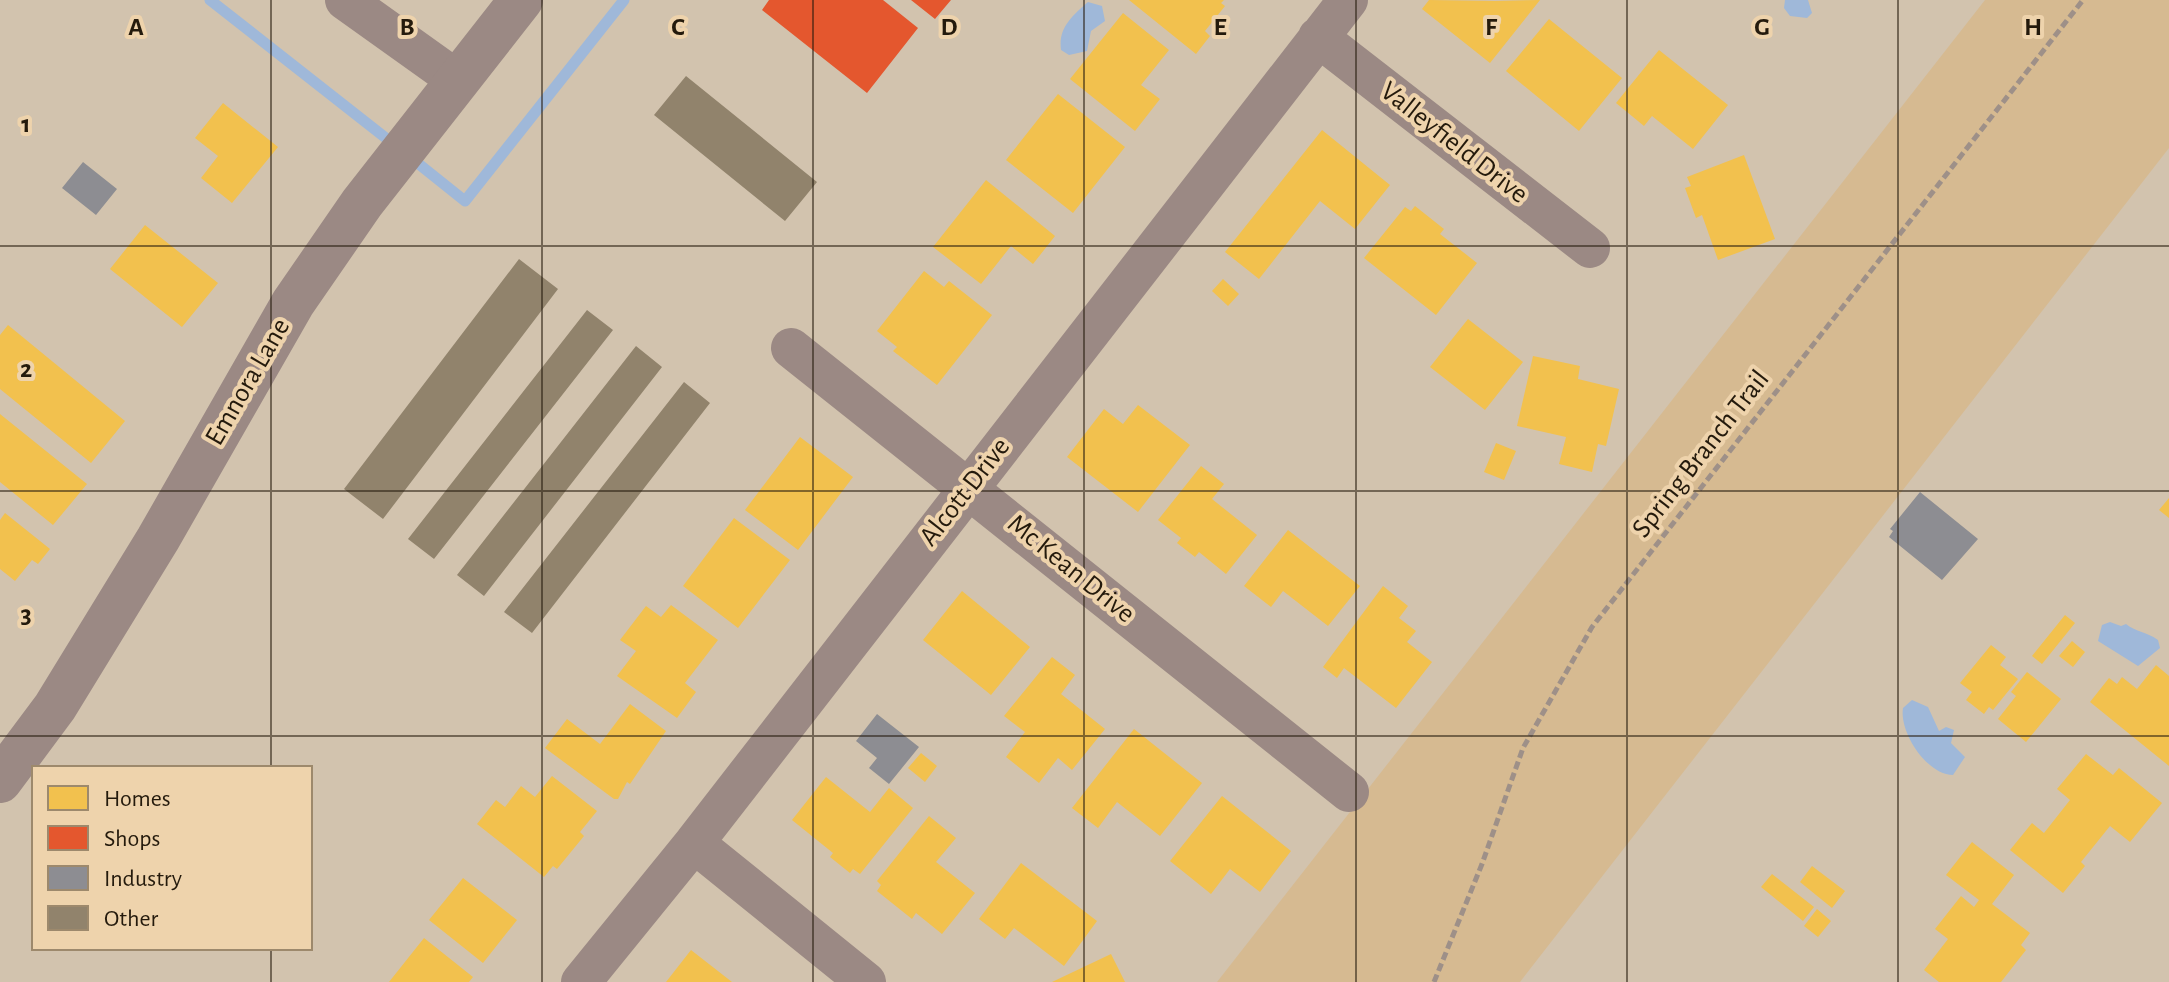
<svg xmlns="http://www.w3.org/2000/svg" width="2169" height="982" font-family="'Alegreya Sans',sans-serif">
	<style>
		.green { fill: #d6ba91 }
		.water { fill: #9fb8d9 }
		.homes { fill: #f2c14e }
		.shops { fill: #e4572e }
		.industry { fill: #8d8d92 }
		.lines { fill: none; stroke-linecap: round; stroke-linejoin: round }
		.stream { stroke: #9fb8d9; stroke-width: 11 }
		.building { fill: #91836c }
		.path { stroke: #9e9088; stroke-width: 5; stroke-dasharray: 8 4; stroke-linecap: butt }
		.minor { stroke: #9b8984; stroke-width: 40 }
		.tertiary { stroke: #9b8984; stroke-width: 44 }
		.grid { fill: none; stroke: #241a0c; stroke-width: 2; stroke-opacity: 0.55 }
		.labels { text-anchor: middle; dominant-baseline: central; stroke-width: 8; stroke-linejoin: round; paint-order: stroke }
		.street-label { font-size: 28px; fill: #241a0c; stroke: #eed3ac }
		.grid-label { font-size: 26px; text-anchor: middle; font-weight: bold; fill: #241a0c; stroke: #eed3ac; stroke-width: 8; stroke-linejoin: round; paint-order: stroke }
	</style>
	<rect width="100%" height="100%" fill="#d2c3ae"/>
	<!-- green -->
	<path class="green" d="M 1985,0 L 2169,0 L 2169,148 L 1520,982 L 1217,982 Z"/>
	<!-- water -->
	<path class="water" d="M 1785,0 L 1808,0 L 1812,13 L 1807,18 L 1790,16 L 1784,8 Z
		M 1088,2 L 1102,6 L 1105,21 L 1091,31 L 1087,51 L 1069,55 L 1061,50 C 1058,28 1072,16 1088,2 Z
		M 2110,622 L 2121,626 L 2126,624 C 2136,632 2147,632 2158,640 L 2160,648 L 2138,666 L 2098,641 L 2102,625 Z
		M 1912,700 L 1928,707 L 1939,731 L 1946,727 L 1954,730 L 1951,743 L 1965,757 L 1953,775 C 1927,775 1899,732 1903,708 Z"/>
	<!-- homes -->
	<path class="homes" d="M 1129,0 L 1224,0 L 1221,3 L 1225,6 L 1205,31 L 1210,36 L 1196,54 Z
		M 1429,0 L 1495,1 L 1540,0 L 1490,63 L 1422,9 Z
		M 1123,13 L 1169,50 L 1141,85 L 1160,99 L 1135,131 L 1070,79 Z
		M 1549,19 L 1622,78 L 1579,131 L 1506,71 Z
		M 1659,50 L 1728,105 L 1693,149 L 1652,116 L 1644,126 L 1616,103 Z
		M 1058,94 L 1125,147 L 1073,213 L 1006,160 Z
		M 223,103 L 278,147 L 232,203 L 201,178 L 218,156 L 195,138 Z
		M 1322,130 L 1390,185 L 1355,229 L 1320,201 L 1259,279 L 1225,252 Z
		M 1744,155 L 1775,239 L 1718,260 L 1702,215 L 1696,218 L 1685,188 L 1691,186 L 1687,177 Z
		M 986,180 L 1055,236 L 1033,264 L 1011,246 L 981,284 L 933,247 Z
		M 1415,206 L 1444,229 L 1440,234 L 1477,263 L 1436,315 L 1364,258 L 1405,207 L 1411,211 Z
		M 145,225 L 218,283 L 182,327 L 110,269 Z
		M 924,271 L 944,287 L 949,281 L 992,315 L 937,385 L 893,351 L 897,347 L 877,331 Z
		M 1223,279 L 1239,294 L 1228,306 L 1212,291 Z
		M 1468,319 L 1523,362 L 1485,410 L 1430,367 Z
		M 8,325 L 125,421 L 91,463 L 0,389 L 0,335 Z
		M 1533,356 L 1580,366 L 1578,379 L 1619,389 L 1606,446 L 1598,444 L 1592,472 L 1559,464 L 1566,437 L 1517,426 Z
		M 1138,405 L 1190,445 L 1138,512 L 1067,457 L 1104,409 L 1123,424 Z
		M 0,414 L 87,484 L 53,525 L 0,482 Z
		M 800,437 L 853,477 L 798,550 L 745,510 Z
		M 1496,443 L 1516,451 L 1504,480 L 1484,472 Z
		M 1201,466 L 1224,484 L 1212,499 L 1257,535 L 1226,574 L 1199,552 L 1195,557 L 1177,543 L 1181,538 L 1158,520 Z
		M 2169,498 L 2169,518 L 2159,510 Z
		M 5,513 L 50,549 L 38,564 L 32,560 L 15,581 L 0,569 L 0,520 Z
		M 734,518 L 790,560 L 738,628 L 683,586 Z
		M 1288,530 L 1360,586 L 1328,626 L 1283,591 L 1271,607 L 1244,586 Z
		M 1383,586 L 1408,606 L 1399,618 L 1416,631 L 1407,642 L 1432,662 L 1396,708 L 1344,668 L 1337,678 L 1323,667 Z
		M 962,591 L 1030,647 L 991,695 L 923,640 Z
		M 671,605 L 718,640 L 685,683 L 696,692 L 677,718 L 617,676 L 636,651 L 620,640 L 646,606 L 661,617 Z
		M 2065,615 L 2075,623 L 2042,664 L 2032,656 Z
		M 2072,641 L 2085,652 L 2073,667 L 2059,656 Z
		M 1991,645 L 2006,657 L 2000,665 L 2018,679 L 1993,710 L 1989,707 L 1984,714 L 1966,700 L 1972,692 L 1960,683 Z
		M 1052,657 L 1075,675 L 1061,694 L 1105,729 L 1072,770 L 1058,758 L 1039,783 L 1006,757 L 1025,732 L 1004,716 Z
		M 2156,665 L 2169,676 L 2169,766 L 2090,702 L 2109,678 L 2117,684 L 2122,677 L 2137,689 Z
		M 2027,672 L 2061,699 L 2026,742 L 1998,719 L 2016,696 L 2011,692 Z
		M 630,704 L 666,731 L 630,784 L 627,782 L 618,799 L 614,799 L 545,748 L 567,719 L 600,744 Z
		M 1134,729 L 1202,783 L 1160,836 L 1117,802 L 1098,828 L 1072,808 Z
		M 921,753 L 937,766 L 925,782 L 908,768 Z
		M 2086,754 L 2113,775 L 2119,768 L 2162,803 L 2130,842 L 2110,826 L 2081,862 L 2085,866 L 2063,893 L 2010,850 L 2032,823 L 2044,833 L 2070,800 L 2057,789 Z
		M 552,776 L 597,811 L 580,832 L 584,836 L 557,869 L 553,866 L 544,877 L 477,824 L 496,800 L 505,807 L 521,786 L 535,797 Z
		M 826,777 L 870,812 L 889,788 L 913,808 L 860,874 L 853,869 L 850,873 L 830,857 L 833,853 L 792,820 Z
		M 1222,796 L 1291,851 L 1260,892 L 1230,869 L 1211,894 L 1170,861 Z
		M 929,816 L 956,838 L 936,862 L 975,893 L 942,934 L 916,913 L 912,919 L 877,891 L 881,885 L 877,881 Z
		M 1972,842 L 2014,875 L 1992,904 L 2030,933 L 2021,945 L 2026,950 L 2001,982 L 1939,982 L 1924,970 L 1948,939 L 1935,929 L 1961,896 L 1974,907 L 1979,900 L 1946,875 Z
		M 1021,863 L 1097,921 L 1064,966 L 1014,928 L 1005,939 L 979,919 Z
		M 1812,866 L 1845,891 L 1832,908 L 1800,882 Z
		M 1772,874 L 1814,907 L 1803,921 L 1761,887 Z
		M 463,878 L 517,920 L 483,963 L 429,920 Z
		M 1817,909 L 1831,921 L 1818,937 L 1804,926 Z
		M 424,938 L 473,977 L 469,982 L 389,982 Z
		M 691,950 L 732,982 L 666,982 Z
		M 1111,954 L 1125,982 L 1052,982 Z"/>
	<!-- shops -->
	<path class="shops" d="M 769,0 L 883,0 L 918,28 L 867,93 L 762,10 Z
		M 911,0 L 951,0 L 935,19 Z"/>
	<!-- industry -->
	<path class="industry" d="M 83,162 L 117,189 L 96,215 L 62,188 Z
		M 1920,492 L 1978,539 L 1942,580 L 1889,537 L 1893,531 L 1890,529 Z
		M 877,714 L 919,747 L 889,784 L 869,768 L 877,758 L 856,741 Z"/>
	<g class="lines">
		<!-- stream -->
		<path class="stream" d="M 210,0 L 396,146
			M 410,157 L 465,201 L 624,0"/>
	</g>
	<!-- building -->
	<path class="building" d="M 686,76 L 817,182 L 785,221 L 654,115 Z
		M 519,259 L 558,289 L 383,519 L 344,489 Z
		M 587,310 L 613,330 L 434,559 L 408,539 Z
		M 636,346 L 662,367 L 484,596 L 457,575 Z
		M 684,382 L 710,403 L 532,633 L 504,612 Z"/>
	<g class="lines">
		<!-- path -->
		<path class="path" d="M 1434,982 L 1482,864 L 1523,748 L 1592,627 L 2083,0"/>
		<!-- minor -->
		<path class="minor" d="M 345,0 L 457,80
			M 1318,37 L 1590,248
			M 791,348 L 1349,792
			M 694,843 L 866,982
			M 581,982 L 694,843 L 1348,0"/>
		<!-- tertiary -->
		<path class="tertiary" d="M 0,781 L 55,707 L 158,539 L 293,303 L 362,203 L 521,0"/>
	</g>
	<!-- grid -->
	<path class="grid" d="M 271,0 L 271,768M 542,0 L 542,982M 813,0 L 813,982M 1084,0 L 1084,982M 1356,0 L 1356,982M 1627,0 L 1627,982M 1898,0 L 1898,982M 0,246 L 2169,246M 0,491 L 2169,491M 0,736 L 2169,736M 271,948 L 271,982"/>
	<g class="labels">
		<!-- street labels -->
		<g class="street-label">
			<text transform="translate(1454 143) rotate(38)">Valleyfield Drive</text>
			<text transform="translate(248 382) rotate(-60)">Emnora Lane</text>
			<text transform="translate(1701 454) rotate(-52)">Spring Branch Trail</text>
			<text transform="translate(965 492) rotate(-52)">Alcott Drive</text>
			<text transform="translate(1071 569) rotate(39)">Mc Kean Drive</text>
		</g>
	</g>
	<g class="grid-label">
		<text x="136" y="35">A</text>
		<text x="407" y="35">B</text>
		<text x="678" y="35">C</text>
		<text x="949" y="35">D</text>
		<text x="1220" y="35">E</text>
		<text x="1491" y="35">F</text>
		<text x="1762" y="35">G</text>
		<text x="2033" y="35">H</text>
		<text x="26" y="132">1</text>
		<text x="26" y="377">2</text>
		<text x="26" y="623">3</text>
	</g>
	<!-- legend -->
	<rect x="32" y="766" width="280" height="184" fill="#eed3ac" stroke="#9d896c" stroke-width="2"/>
	<rect x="48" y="786" width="40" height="24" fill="#f2c14e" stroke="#9d896c" stroke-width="2"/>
	<text x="104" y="806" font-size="24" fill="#241a0c">Homes</text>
	<rect x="48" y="826" width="40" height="24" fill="#e4572e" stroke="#9d896c" stroke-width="2"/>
	<text x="104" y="846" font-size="24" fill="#241a0c">Shops</text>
	<rect x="48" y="866" width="40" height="24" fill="#8d8d92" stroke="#9d896c" stroke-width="2"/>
	<text x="104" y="886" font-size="24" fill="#241a0c">Industry</text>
	<rect x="48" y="906" width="40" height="24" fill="#91836c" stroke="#9d896c" stroke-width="2"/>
	<text x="104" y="926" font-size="24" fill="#241a0c">Other</text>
</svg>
